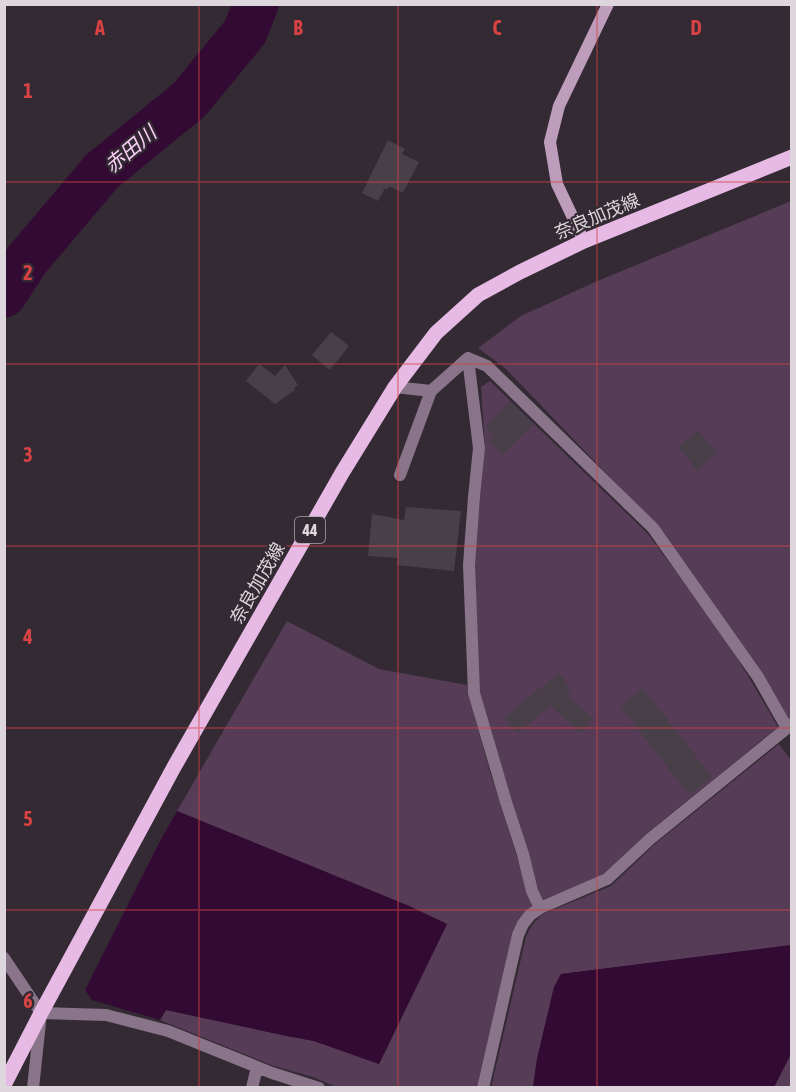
<svg xmlns="http://www.w3.org/2000/svg" width="796" height="1092" font-family="'Asap Condensed','Noto Sans JP',sans-serif">
	<style>
		.green { fill: #563c56 }
		.water { fill: #330a34 }
		.lines { fill: none; stroke-linecap: round; stroke-linejoin: round }
		.river { stroke: #330a34; stroke-width: 45 }
		.building { fill: #493f49 }
		.minor { stroke: #897489; stroke-width: 12 }
		.secondary { stroke: #bd9cbc; stroke-width: 12 }
		.primary { stroke: #e6bae4; stroke-width: 15 }
		.grid { fill: none; stroke: #d74243; stroke-width: 1.5; stroke-opacity: 0.55 }
		.labels { text-anchor: middle; dominant-baseline: central; stroke-width: 4.5; stroke-linejoin: round; paint-order: stroke }
		.shield { fill: #342a34; stroke: #aaa3aa; stroke-width: 1.5 }
		.shield-label { font-size: 16px; font-weight: bold; fill: #ddd7dd }
		.street-label { font-size: 18px; fill: #ddd7dd; stroke: #342a34 }
		.water-label { font-size: 20px; font-style: italic; fill: #fcd2fa; stroke: #342a34 }
		.grid-label { font-size: 20px; text-anchor: middle; font-weight: bold; fill: #d74243; stroke: #342a34; stroke-width: 4.5; stroke-linejoin: round; paint-order: stroke }
	</style>
	<rect width="100%" height="100%" fill="#342a34"/>
	<!-- green -->
	<path class="green" d="M 791,201 L 792,719 L 788,722 L 656,525 L 505,368 L 478,348 L 521,316 L 595,282 Z
		M 490,381 L 647,533 L 717,626 L 751,681 L 778,727 L 646,834 L 603,874 L 577,886 L 540,901 L 478,686 L 473,569 L 485,447 L 481,387 Z
		M 287,621 L 379,669 L 467,685 L 468,693 L 491,775 L 533,906 C 523,914 517,921 513,933 L 477,1087 L 336,1087 L 313,1077 L 274,1066 L 160,1020 L 166,1010 L 287,1036 L 314,1041 L 379,1064 L 447,924 L 409,906 L 177,811 Z
		M 779,744 L 791,760 L 791,945 L 561,974 L 554,987 L 537,1059 L 533,1087 L 491,1088 L 526,937 C 530,927 535,921 543,914 L 611,886 L 655,844 Z
		M 791,1054 L 791,1087 L 774,1087 Z"/>
	<!-- water -->
	<path class="water" d="M 177,811 L 409,906 L 447,924 L 379,1064 L 314,1041 L 287,1036 L 166,1010 L 160,1020 L 92,1000 L 85,990 L 159,843 Z
		M 791,945 L 791,1054 L 774,1087 L 533,1087 L 537,1059 L 554,987 L 561,974 Z"/>
	<g class="lines">
		<!-- river -->
		<path class="river" d="M 4,295 L 26,261 L 102,171 L 189,100 L 245,32 L 256,4"/>
	</g>
	<!-- building -->
	<path class="building" d="M 388,140 L 405,149 L 402,154 L 419,162 L 403,193 L 389,186 L 388,189 L 385,188 L 378,201 L 362,193 Z
		M 331,332 L 349,346 L 330,370 L 312,355 Z
		M 259,364 L 275,376 L 285,365 L 298,385 L 294,388 L 295,390 L 275,404 L 246,381 Z
		M 510,401 L 534,424 L 503,455 L 488,441 L 493,435 L 485,427 Z
		M 698,430 L 717,453 L 697,470 L 678,447 Z
		M 406,507 L 461,511 L 454,571 L 397,565 L 398,558 L 368,556 L 372,514 L 404,520 Z
		M 559,673 L 571,689 L 566,694 L 593,718 L 581,733 L 550,706 L 517,733 L 504,717 Z
		M 643,688 L 712,777 L 689,795 L 620,706 Z"/>
	<g class="lines">
		<!-- minor -->
		<path class="minor" d="M 468,358 L 479,448 L 474,497 L 469,565 L 474,693 L 506,802 L 523,854 L 532,891 L 540,908
			M 395,387 L 431,391 L 468,358 L 487,366 L 653,528 L 758,677 L 787,728 L 792,724
			M 400,475 L 431,391
			M 4,958 L 41,1013 L 33,1088
			M 41,1013 L 106,1015 L 168,1031 L 272,1073 L 319,1088
			M 252,1088 L 257,1067
			M 483,1088 L 518,935 L 523,924 L 530,915 L 540,908 L 607,879 L 650,839 L 787,728"/>
		<!-- secondary -->
		<path class="secondary" d="M 584,241 L 557,184 L 550,142 L 559,106 L 608,4"/>
		<!-- primary -->
		<path class="primary" d="M 4,1085 L 41,1013 L 174,767 L 342,473 L 395,387 L 436,333 L 478,295 L 520,272 L 584,241 L 792,157"/>
	</g>
	<!-- grid -->
	<path class="grid" d="M 199,4 L 199,1088M 398,4 L 398,1088M 597,4 L 597,1088M 4,182 L 792,182M 4,364 L 792,364M 4,546 L 792,546M 4,728 L 792,728M 4,910 L 792,910"/>
	<g class="labels">
		<!-- shield labels -->
		<rect class="shield" x="295" y="517" width="30" height="26" rx="4.5"/>
		<g class="shield-label">
			<text x="310" y="530">44</text>
		</g>
		<!-- street labels -->
		<g class="street-label">
			<text transform="translate(597 216) rotate(-23)">奈良加茂線</text>
			<text transform="translate(257 583) rotate(-60)">奈良加茂線</text>
		</g>
		<!-- water labels -->
		<g class="water-label">
			<text transform="translate(130 149) rotate(-40)">赤田川</text>
		</g>
	</g>
	<g class="grid-label">
		<text x="100" y="35">A</text>
		<text x="298" y="35">B</text>
		<text x="497" y="35">C</text>
		<text x="696" y="35">D</text>
		<text x="28" y="98">1</text>
		<text x="28" y="280">2</text>
		<text x="28" y="462">3</text>
		<text x="28" y="644">4</text>
		<text x="28" y="826">5</text>
		<text x="28" y="1008">6</text>
	</g>
	<!-- border -->
	<rect width="796" height="1092" fill="none" stroke="#ddd7dd" stroke-width="12"/>
</svg>
